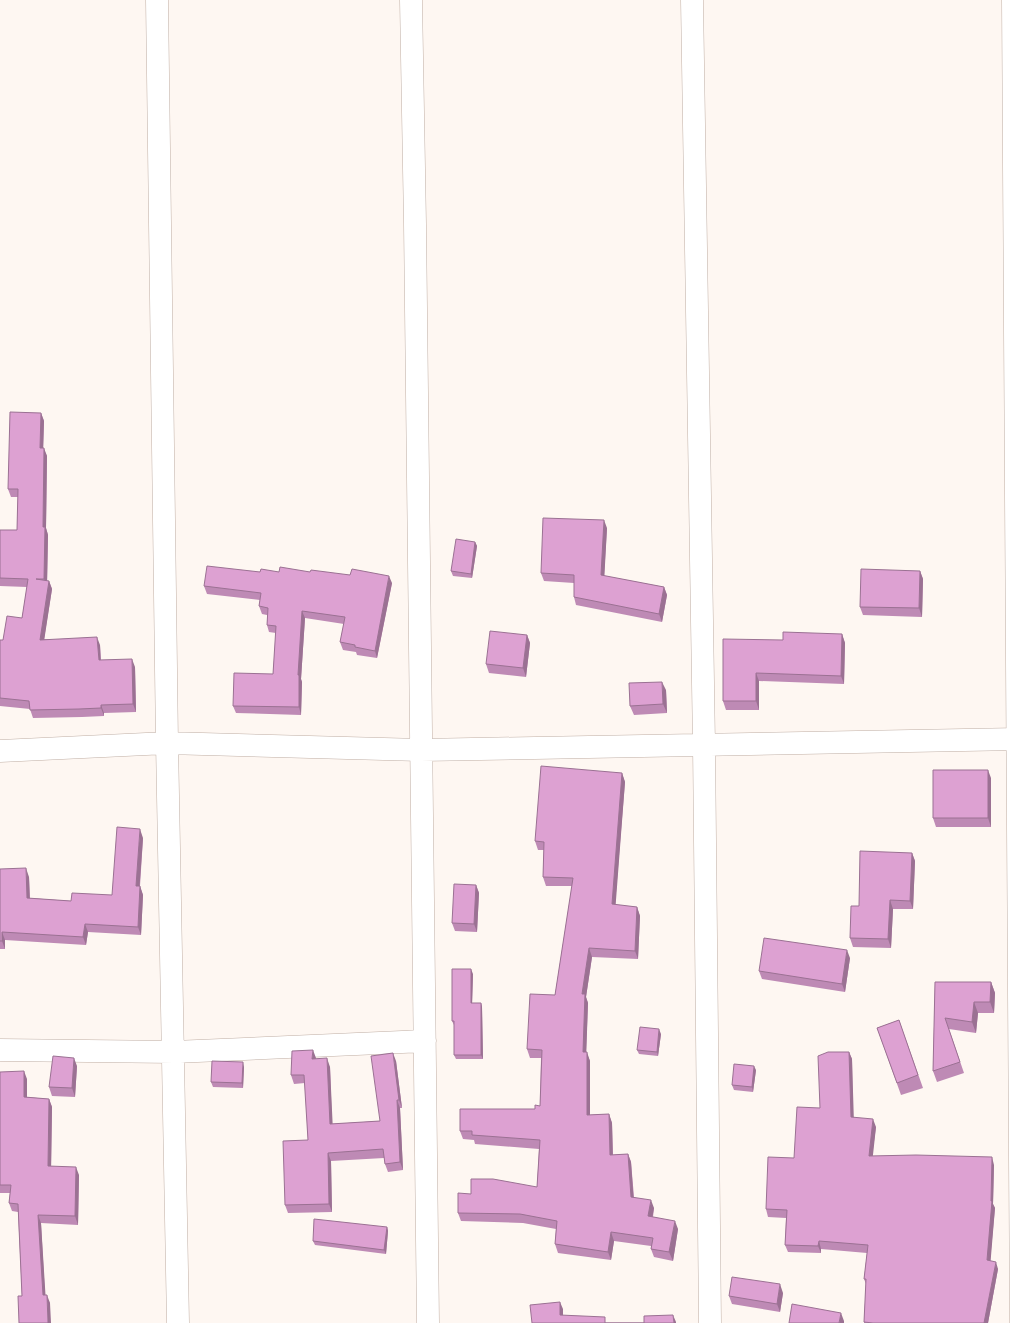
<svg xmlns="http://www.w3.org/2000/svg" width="1024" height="1323" font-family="'DejaVu Sans',sans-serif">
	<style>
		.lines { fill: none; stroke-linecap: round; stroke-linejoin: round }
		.minor-casing { stroke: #c0afa5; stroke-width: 23 }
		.minor { stroke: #fff; stroke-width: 22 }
		.wall { fill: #be8ab5 }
		.shaded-wall { fill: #9b7193 }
		.building { fill: #dda1d2; stroke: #9b7193 }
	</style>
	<rect width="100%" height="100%" fill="#fef7f2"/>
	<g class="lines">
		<!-- minor casing -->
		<g class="minor-casing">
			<path id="minor" d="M 157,0 L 167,743 L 178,1323
				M 411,0 L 415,224 L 428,1323
				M 692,0 L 704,745 L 710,1323
				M 1013,0 L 1021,1323
				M 0,751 L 167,743 L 421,750 L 1024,739
				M 0,1050 L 174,1052 L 425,1041"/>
		</g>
		<!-- minor -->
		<use href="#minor" class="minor"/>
	</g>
	<!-- wall -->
	<path class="wall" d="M 41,413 L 44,421 L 43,448 L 47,456 L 46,528 L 48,535 L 47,581 L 49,581 L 52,589 L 44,639 L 100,645 L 101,660 L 135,667 L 136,712 L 104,713 L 104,716 L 82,717 L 33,718 L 30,709 L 0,706 L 0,640 L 3,640 L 22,618 L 27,587 L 0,586 L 0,530 L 17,530 L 18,497 L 11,497 L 8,489 Z
		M 607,528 L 604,576 L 664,587 L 667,595 L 662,622 L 576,605 L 574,597 L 574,583 L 544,581 L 541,573 Z
		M 475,542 L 477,546 L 472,578 L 453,576 L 451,571 Z
		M 920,571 L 923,579 L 922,617 L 863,615 L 860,607 Z
		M 260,572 L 310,572 L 392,583 L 377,658 L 357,655 L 356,652 L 343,650 L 340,642 L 344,624 L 305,618 L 301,679 L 302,682 L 301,715 L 236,713 L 233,706 L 273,674 L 276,633 L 269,632 L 267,625 L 267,615 L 262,614 L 259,606 L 260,600 L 207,594 L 204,586 Z
		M 842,634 L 845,643 L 844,684 L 759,681 L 759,710 L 726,710 L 723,701 L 783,640 Z
		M 527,635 L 530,643 L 526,677 L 489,673 L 486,664 Z
		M 666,690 L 667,713 L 634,715 L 630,706 Z
		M 622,773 L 625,782 L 615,905 L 637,907 L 640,916 L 638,959 L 592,957 L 586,997 L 588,1003 L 586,1052 L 590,1061 L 590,1115 L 609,1114 L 612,1123 L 613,1155 L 628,1154 L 631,1162 L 634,1197 L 654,1208 L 653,1217 L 678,1229 L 673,1261 L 654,1257 L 651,1249 L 651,1246 L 614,1241 L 611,1260 L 558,1253 L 555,1244 L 556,1229 L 523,1223 L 461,1221 L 458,1213 L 471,1194 L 537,1187 L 539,1149 L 475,1144 L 474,1140 L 463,1139 L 460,1131 L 535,1109 L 540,1106 L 541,1058 L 530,1058 L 527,1049 L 555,995 L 572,886 L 546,886 L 543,877 L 544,850 L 538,850 L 535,841 Z
		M 991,778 L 991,827 L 936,827 L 933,818 Z
		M 143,838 L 140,886 L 143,895 L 141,935 L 88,932 L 86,945 L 5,940 L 5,949 L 0,949 L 0,869 L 29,877 L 30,898 L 71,901 L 112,895 Z
		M 912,853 L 915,861 L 913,909 L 893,909 L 891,948 L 853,947 L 850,938 L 859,906 Z
		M 476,885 L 479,893 L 477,932 L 455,931 L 452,923 Z
		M 850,958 L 845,992 L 762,979 L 759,971 Z
		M 473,974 L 472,1003 L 481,1003 L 482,1007 L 483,1059 L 456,1059 L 454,1055 L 454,1025 L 452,1021 Z
		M 935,982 L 991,982 L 995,993 L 994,1013 L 978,1013 L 976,1033 L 949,1029 L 964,1073 L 937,1082 L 933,1071 Z
		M 899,1020 L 923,1088 L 901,1095 L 877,1028 Z
		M 661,1034 L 658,1056 L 639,1054 L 637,1050 Z
		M 849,1052 L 852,1059 L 853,1117 L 876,1127 L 872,1156 L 994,1165 L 993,1204 L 995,1208 L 990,1261 L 998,1269 L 988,1323 L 864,1323 L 864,1322 L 866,1284 L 864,1279 L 867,1253 L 821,1249 L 821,1253 L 788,1252 L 785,1245 L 786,1218 L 768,1217 L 766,1209 L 794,1158 Z
		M 316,1058 L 316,1059 L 330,1067 L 332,1124 L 380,1121 L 396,1061 L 402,1108 L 400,1108 L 403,1170 L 388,1172 L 385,1164 L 384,1158 L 331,1161 L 332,1212 L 288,1213 L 285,1205 L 308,1140 L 305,1083 L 294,1084 L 291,1075 Z
		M 77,1066 L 75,1097 L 52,1096 L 49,1087 Z
		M 244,1067 L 243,1088 L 213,1087 L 211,1082 Z
		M 756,1070 L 753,1092 L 734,1090 L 732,1085 Z
		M 0,1072 L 27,1079 L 27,1097 L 49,1099 L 52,1107 L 51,1166 L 79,1175 L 78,1225 L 41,1223 L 45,1295 L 50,1303 L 22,1296 L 18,1212 L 12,1211 L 9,1203 L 10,1193 L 0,1193 Z
		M 387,1227 L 388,1231 L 386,1254 L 315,1245 L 313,1241 Z
		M 783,1293 L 780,1312 L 732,1304 L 729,1296 Z"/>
	<!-- shaded-wall -->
	<path class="shaded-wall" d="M 41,413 L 44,421 L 43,456 L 40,448 Z
		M 44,448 L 47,456 L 46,528 L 48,535 L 47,587 L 44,579 L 43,527 Z
		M 604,520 L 607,528 L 604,583 L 601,575 Z
		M 475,542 L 477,546 L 472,578 L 471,574 Z
		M 920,571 L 923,579 L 922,617 L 919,608 Z
		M 389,576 L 392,583 L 377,658 L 375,651 Z
		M 49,581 L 52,589 L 43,648 L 40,640 Z
		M 664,587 L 667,595 L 662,622 L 659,614 Z
		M 302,611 L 305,618 L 301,679 L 302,682 L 301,715 L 299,707 L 298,675 Z
		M 842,634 L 845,643 L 844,684 L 841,676 Z
		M 527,635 L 530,643 L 526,677 L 523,668 Z
		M 97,637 L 100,645 L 101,668 L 99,660 Z
		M 132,659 L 135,667 L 136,712 L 133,704 Z
		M 756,673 L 759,681 L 759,710 L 756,701 Z
		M 662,682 L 666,690 L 667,713 L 663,704 Z
		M 101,705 L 104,713 L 104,716 L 101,708 Z
		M 988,770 L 991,778 L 991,827 L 988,818 Z
		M 622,773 L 625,782 L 615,913 L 612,904 Z
		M 140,829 L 143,838 L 139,894 L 136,886 Z
		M 912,853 L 915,861 L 913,909 L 910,901 Z
		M 26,868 L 29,877 L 30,907 L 27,898 Z
		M 476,885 L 479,893 L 477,932 L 474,924 Z
		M 140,886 L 143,895 L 141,935 L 138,927 Z
		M 890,900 L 893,909 L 891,948 L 888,939 Z
		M 637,907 L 640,916 L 638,959 L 635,951 Z
		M 85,924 L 88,932 L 86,945 L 83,937 Z
		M 2,932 L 5,940 L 5,949 L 2,941 Z
		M 589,948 L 592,957 L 586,997 L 588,1003 L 586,1061 L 583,1052 L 582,994 Z
		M 847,950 L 850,958 L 845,992 L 842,984 Z
		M 471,969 L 473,974 L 472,1007 L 471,1003 Z
		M 991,982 L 995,993 L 994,1013 L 990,1002 Z
		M 974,1002 L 978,1013 L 976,1033 L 972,1022 Z
		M 481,1003 L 482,1007 L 483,1059 L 481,1055 Z
		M 659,1029 L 661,1034 L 658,1056 L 657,1052 Z
		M 313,1050 L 316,1058 L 315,1067 L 312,1059 Z
		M 587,1052 L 590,1061 L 590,1124 L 587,1115 Z
		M 849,1052 L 852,1059 L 854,1124 L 851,1117 Z
		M 393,1053 L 396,1061 L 402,1108 L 399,1100 Z
		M 74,1058 L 77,1066 L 75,1097 L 72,1088 Z
		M 327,1058 L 330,1067 L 333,1132 L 330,1124 Z
		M 243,1062 L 244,1067 L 243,1088 L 242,1083 Z
		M 754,1066 L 756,1070 L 753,1092 L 752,1087 Z
		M 24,1071 L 27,1079 L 27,1105 L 24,1097 Z
		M 49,1099 L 52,1107 L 51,1174 L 48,1166 Z
		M 397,1100 L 400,1108 L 403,1170 L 400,1162 Z
		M 609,1114 L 612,1123 L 613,1164 L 610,1155 Z
		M 873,1119 L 876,1127 L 872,1164 L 869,1156 Z
		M 328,1153 L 331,1161 L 332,1212 L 329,1204 Z
		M 628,1154 L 631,1162 L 634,1205 L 631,1197 Z
		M 992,1157 L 994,1165 L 993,1204 L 995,1208 L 990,1268 L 987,1260 L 991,1201 Z
		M 76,1167 L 79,1175 L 78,1225 L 75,1216 Z
		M 651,1200 L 654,1208 L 651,1225 L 648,1216 Z
		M 38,1215 L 41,1223 L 46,1303 L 43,1295 Z
		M 675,1221 L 678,1229 L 673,1261 L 669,1252 Z
		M 387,1227 L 388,1231 L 386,1254 L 384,1250 Z
		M 611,1232 L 614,1241 L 611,1260 L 608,1252 Z
		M 819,1241 L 821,1249 L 821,1253 L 818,1246 Z
		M 996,1262 L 998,1269 L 988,1323 L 984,1323 Z
		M 780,1284 L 783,1293 L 780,1312 L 777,1304 Z
		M 47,1295 L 50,1303 L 51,1323 L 48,1323 Z
		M 560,1302 L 563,1309 L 563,1322 L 560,1315 Z
		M 841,1313 L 844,1321 L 844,1323 L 839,1323 Z
		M 673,1315 L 676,1322 L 676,1323 L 674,1323 Z"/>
	<!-- building -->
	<path class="building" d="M 10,412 L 41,413 L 40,448 L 44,448 L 43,527 L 45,527 L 44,579 L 36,579 L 49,581 L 40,640 L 97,637 L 99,660 L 132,659 L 133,704 L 101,705 L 101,708 L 79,709 L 30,710 L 29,701 L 0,698 L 0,640 L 3,640 L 7,616 L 22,618 L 28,579 L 0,578 L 0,530 L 17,530 L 18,489 L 8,489 Z
		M 543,518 L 604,520 L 601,575 L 664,587 L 659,614 L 574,597 L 574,575 L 541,573 Z
		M 456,539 L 475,542 L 471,574 L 451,571 Z
		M 207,566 L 260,572 L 261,569 L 279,572 L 280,567 L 310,572 L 311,570 L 350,575 L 352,569 L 389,576 L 375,651 L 355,647 L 355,645 L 340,642 L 345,617 L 302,611 L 298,675 L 299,675 L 299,707 L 233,706 L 234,673 L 273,674 L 276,626 L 267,625 L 268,608 L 259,606 L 261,593 L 204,586 Z
		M 861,569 L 920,571 L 919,608 L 860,607 Z
		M 490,631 L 527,635 L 523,668 L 486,664 Z
		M 783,632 L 842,634 L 841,676 L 756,673 L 756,701 L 723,701 L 723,639 L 783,640 Z
		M 662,682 L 663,704 L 630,706 L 629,683 Z
		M 541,766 L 622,773 L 612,904 L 637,907 L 635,951 L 589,948 L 582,994 L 585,994 L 583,1052 L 587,1052 L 587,1115 L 609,1114 L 610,1155 L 628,1154 L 631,1197 L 651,1200 L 648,1216 L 675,1221 L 669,1252 L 651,1249 L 653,1238 L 611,1232 L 608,1252 L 555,1244 L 557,1221 L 520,1214 L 458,1213 L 458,1193 L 471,1194 L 471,1179 L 493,1179 L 537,1187 L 540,1140 L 472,1135 L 472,1131 L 460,1131 L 460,1109 L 535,1109 L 535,1105 L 540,1106 L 542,1050 L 527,1049 L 530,994 L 555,995 L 573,878 L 543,877 L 544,842 L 535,841 Z
		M 933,770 L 988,770 L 988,818 L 933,818 Z
		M 117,827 L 140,829 L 136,886 L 140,886 L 138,927 L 85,924 L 83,937 L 2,932 L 2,941 L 0,941 L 0,869 L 26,868 L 27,898 L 71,901 L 72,893 L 112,895 Z
		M 860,851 L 912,853 L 910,901 L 890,900 L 888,939 L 850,938 L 851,906 L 859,906 Z
		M 454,884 L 476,885 L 474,924 L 452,923 Z
		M 764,938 L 847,950 L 842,984 L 759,971 Z
		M 452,969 L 471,969 L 471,1003 L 481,1003 L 481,1055 L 454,1055 L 454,1021 L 452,1021 Z
		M 935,982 L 991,982 L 990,1002 L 974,1002 L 972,1022 L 945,1018 L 960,1062 L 933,1071 Z
		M 899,1020 L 918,1075 L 897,1083 L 877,1028 Z
		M 640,1027 L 659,1029 L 657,1052 L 637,1050 Z
		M 313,1050 L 312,1059 L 327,1058 L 330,1124 L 380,1121 L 371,1056 L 393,1053 L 399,1100 L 397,1100 L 400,1162 L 385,1164 L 383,1149 L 328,1153 L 329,1204 L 285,1205 L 283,1141 L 308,1140 L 304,1075 L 291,1075 L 292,1051 Z
		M 828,1052 L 849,1052 L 851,1117 L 873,1119 L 869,1156 L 916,1155 L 992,1157 L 991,1201 L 992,1201 L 987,1260 L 996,1262 L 984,1323 L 873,1323 L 864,1322 L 866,1279 L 864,1279 L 868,1245 L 819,1241 L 818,1246 L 785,1245 L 787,1210 L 766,1209 L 768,1157 L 794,1158 L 797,1107 L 820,1108 L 818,1056 Z
		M 53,1056 L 74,1058 L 72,1088 L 49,1087 Z
		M 212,1061 L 243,1062 L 242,1083 L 211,1082 Z
		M 734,1064 L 754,1066 L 752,1087 L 732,1085 Z
		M 24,1071 L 24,1097 L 49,1099 L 48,1166 L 76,1167 L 75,1216 L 38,1215 L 43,1295 L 47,1295 L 48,1323 L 19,1323 L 18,1296 L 22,1296 L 18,1204 L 9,1203 L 11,1185 L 0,1185 L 0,1072 Z
		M 314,1219 L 387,1227 L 384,1250 L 313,1241 Z
		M 732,1277 L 780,1284 L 777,1304 L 729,1296 Z
		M 560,1302 L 560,1315 L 605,1317 L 605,1323 L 644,1323 L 644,1316 L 673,1315 L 674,1323 L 532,1323 L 530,1305 Z
		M 792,1304 L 841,1313 L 839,1323 L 789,1323 Z"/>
</svg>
